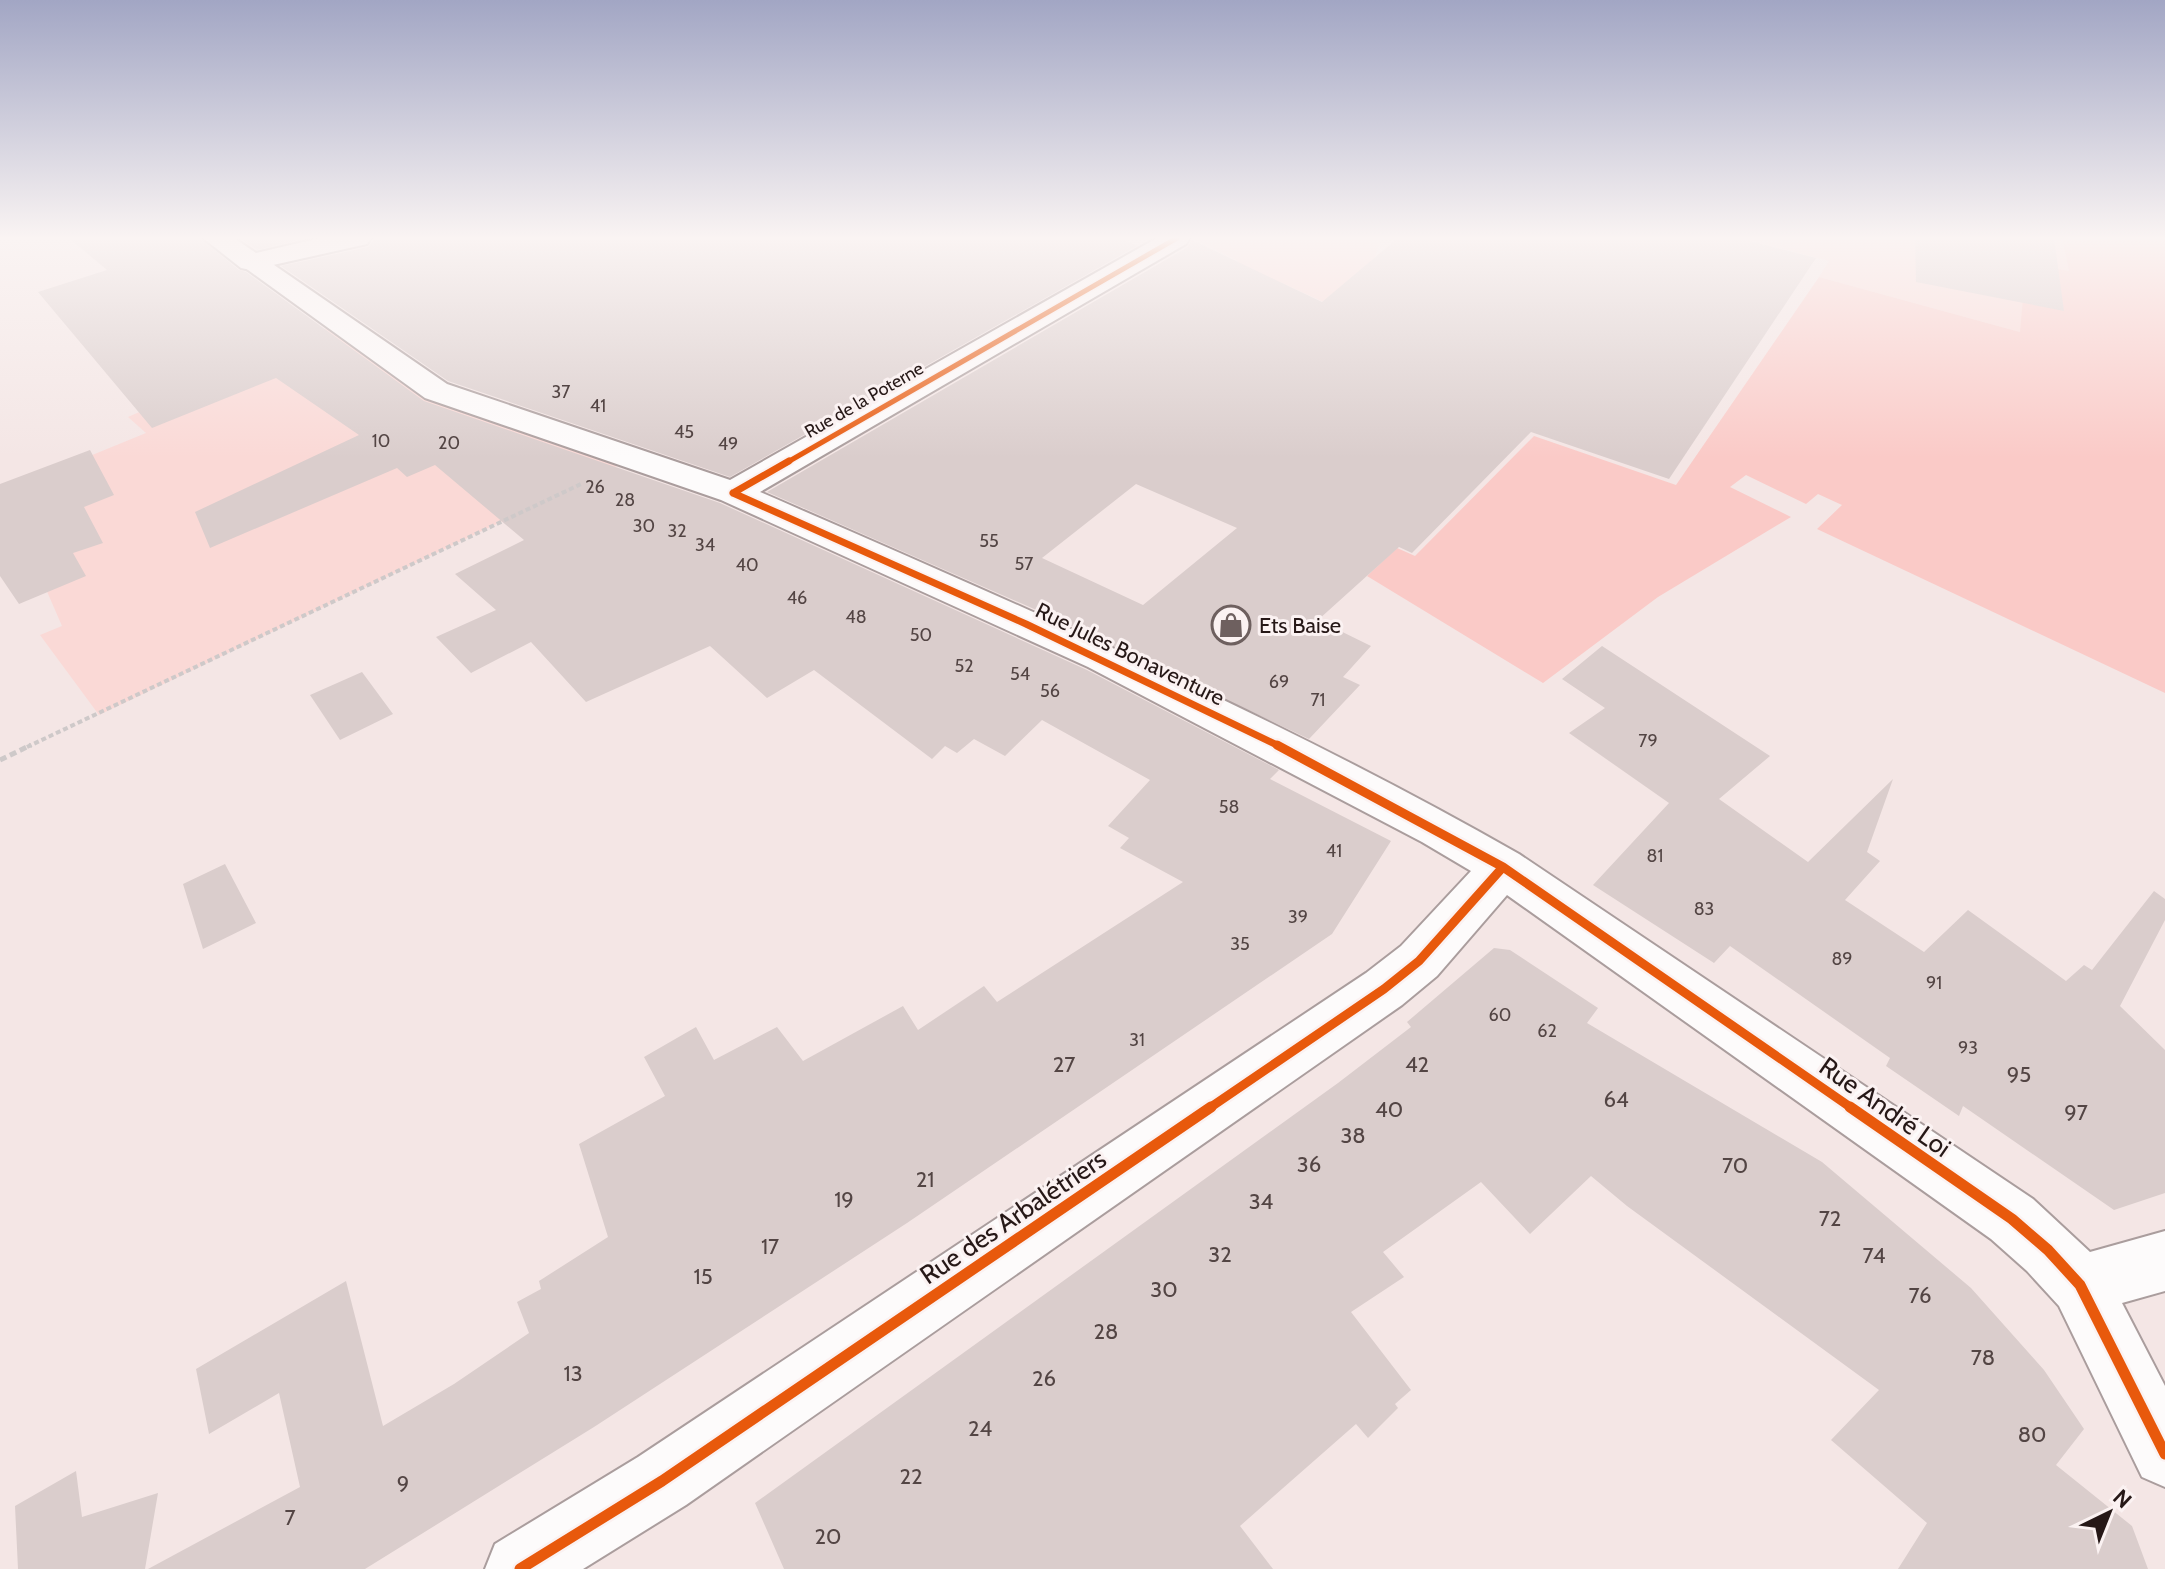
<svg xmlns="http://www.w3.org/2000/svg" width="2165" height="1569" font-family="Cabin,sans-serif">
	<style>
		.built { fill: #fad9d6 }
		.green { fill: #facac7 }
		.building { fill: #dacdcc; fill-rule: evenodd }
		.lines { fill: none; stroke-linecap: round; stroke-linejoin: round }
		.minor-casing { stroke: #aa9d9d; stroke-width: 4 }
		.tertiary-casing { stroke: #aa9d9d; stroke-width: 4 }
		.path-far1 { stroke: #cec9c9; stroke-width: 4; stroke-dasharray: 5 3; stroke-linecap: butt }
		.path { stroke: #cec9c9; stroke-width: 5; stroke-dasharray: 7 4; stroke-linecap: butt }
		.minor { fill: #fdfbfb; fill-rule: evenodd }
		.tertiary { fill: #fdfbfb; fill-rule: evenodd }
		.cycleway-far3-casing { stroke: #fbf2f2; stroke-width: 8 }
		.cycleway-far2-casing { stroke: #fbf2f2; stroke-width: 11 }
		.cycleway-far1-casing { stroke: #fbf2f2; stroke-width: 14 }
		.cycleway-casing { stroke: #fbf2f2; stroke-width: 16 }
		.cycleway-far3 { stroke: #e8590c; stroke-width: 5 }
		.cycleway-far2 { stroke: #e8590c; stroke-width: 7 }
		.cycleway-far1 { stroke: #e8590c; stroke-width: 9 }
		.cycleway { stroke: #e8590c; stroke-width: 11 }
		.labels { text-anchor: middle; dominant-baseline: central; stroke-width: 6; stroke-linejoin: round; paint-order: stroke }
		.number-label { font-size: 18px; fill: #534544 }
		.far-street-label { font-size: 18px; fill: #261817; stroke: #fbf2f2 }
		.poi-label { font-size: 22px; fill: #261817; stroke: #fbf2f2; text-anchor: start }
		.street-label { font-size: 22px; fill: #261817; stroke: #fbf2f2 }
		.near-number-label { font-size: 22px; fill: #534544 }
		.near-street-label { font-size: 26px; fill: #261817; stroke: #fbf2f2 }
	</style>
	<rect width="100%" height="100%" fill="#f4e6e5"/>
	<!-- built -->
	<path class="built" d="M 1192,238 L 1381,238 L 1356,317 L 1280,282 L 1198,338 L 1189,294 L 1238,261 Z
		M 1742,238 L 2062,238 L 2069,271 L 2020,332 L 1819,277 L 1829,261 Z
		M 339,323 L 436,391 L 632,459 L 99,715 L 40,635 L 62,626 L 42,580 L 19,485 L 146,433 L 128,417 Z"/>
	<!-- green -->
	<path class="green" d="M 2062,238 L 2165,238 L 2165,693 L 1817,529 L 1842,505 L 1818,494 L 1806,504 L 1746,475 L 1730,487 L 1791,517 L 1658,597 L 1543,683 L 1367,576 L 1397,548 L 1415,556 L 1534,436 L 1676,485 L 1819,277 L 2020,332 L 2026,264 L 2069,271 Z"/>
	<!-- building -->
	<path class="building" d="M 69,238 L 200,238 L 239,270 L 246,272 L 424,401 L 720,503 L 1087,670 L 1279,770 L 1270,779 L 1391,841 L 1332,934 L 907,1223 L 594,1427 L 365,1569 L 148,1569 L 300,1487 L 279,1393 L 209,1434 L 196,1369 L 346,1281 L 383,1426 L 454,1384 L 529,1333 L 517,1302 L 541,1289 L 539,1281 L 608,1237 L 579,1144 L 665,1096 L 644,1057 L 696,1027 L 714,1060 L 777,1027 L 803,1061 L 903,1006 L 918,1030 L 984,986 L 997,1002 L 1183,882 L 1120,848 L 1129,838 L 1108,826 L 1150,780 L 1042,720 L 1005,756 L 974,739 L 957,753 L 945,746 L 932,759 L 814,670 L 767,698 L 710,646 L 586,702 L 531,642 L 471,673 L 436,637 L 496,610 L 455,574 L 524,540 L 435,465 L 407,477 L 397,468 L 210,548 L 195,512 L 359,435 L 276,378 L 152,428 L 38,292 L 107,270 Z
		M 240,238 L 294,238 L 294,241 L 257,250 Z
		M 382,238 L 1122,238 L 1137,246 L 730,477 L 448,381 L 281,266 L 368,247 L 373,241 Z
		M 1398,238 L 1739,238 L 1816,258 L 1669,479 L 1531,432 L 1412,553 L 1399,547 L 1318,620 L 1371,646 L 1343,677 L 1360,685 L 1309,739 L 1050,616 L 767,492 L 1188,247 L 1192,240 L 1322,302 ZM 1136,484 L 1237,528 L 1143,605 L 1042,558 Z
		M 1915,238 L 2054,238 L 2064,311 L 1916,282 Z
		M 90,450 L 114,495 L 84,507 L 103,543 L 73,553 L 86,576 L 19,604 L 0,576 L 0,484 Z
		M 1602,646 L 1770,756 L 1719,799 L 1808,862 L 1893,779 L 1867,852 L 1880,861 L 1845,900 L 1924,952 L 1968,910 L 2066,981 L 2084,965 L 2092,970 L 2154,891 L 2165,899 L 2165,920 L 2120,1006 L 2165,1050 L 2165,1193 L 2114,1210 L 1963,1106 L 1959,1116 L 1886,1066 L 1890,1058 L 1730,946 L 1714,963 L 1593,885 L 1669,803 L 1569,733 L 1605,708 L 1562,679 Z
		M 362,672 L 393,714 L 340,740 L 310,695 Z
		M 225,864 L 256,923 L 203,949 L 183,884 Z
		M 1494,948 L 1510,950 L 1598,1008 L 1587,1023 L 1822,1162 L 1971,1288 L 2044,1370 L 2084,1429 L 2056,1465 L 2132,1526 L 2148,1569 L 1898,1569 L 1927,1523 L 1831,1440 L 1879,1390 L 1627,1206 L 1591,1176 L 1530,1234 L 1481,1182 L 1383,1252 L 1404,1277 L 1351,1312 L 1411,1390 L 1395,1404 L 1398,1408 L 1368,1438 L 1356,1424 L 1240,1526 L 1273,1569 L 784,1569 L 755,1503 L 1338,1083 L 1411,1027 L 1407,1022 Z
		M 76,1471 L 82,1517 L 158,1493 L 145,1569 L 18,1569 L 15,1506 Z"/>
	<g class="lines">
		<!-- minor casing -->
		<g class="minor-casing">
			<path id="minor" d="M 1157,238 L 1190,238 L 1186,244 L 760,492 C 1017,604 1276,715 1519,854 L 2033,1199 L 2090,1252 L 2165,1231 L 2165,1291 L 2122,1303 L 2165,1386 L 2165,1487 L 2142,1477 L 2059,1306 L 2027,1271 L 1991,1239 L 1507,895 L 1437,976 L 1402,1005 L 686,1505 L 583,1569 L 485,1569 L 495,1544 L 638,1457 L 1366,973 L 1401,946 L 1471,871 L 1422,842 L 1088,667 L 721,500 L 425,398 L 237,262 L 241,256 L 261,256 L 447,384 L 730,480 Z"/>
		</g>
		<!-- tertiary casing -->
		<g class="tertiary-casing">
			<path id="tertiary" d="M 203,238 L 234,238 L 256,253 L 320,238 L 371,238 L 367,244 L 251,270 L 241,268 Z"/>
		</g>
		<!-- path-far1 -->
		<path class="path-far1" d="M 27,747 L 581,484"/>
		<!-- path -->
		<path class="path" d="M 0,760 L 31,745"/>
		<!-- minor -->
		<use href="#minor" class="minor"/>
		<!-- tertiary -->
		<use href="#tertiary" class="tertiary"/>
		<!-- cycleway-far3 casing -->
		<g class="cycleway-far3-casing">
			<path id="cycleway-far3" d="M 786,463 L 1177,238"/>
		</g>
		<!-- cycleway-far2 casing -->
		<g class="cycleway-far2-casing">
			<path id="cycleway-far2" d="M 733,493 L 1026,624 L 1281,747
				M 733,493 L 789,461"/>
		</g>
		<!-- cycleway-far1 casing -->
		<g class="cycleway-far1-casing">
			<path id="cycleway-far1" d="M 1277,745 L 1503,867 L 1853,1109
				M 1208,1109 L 1384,989 L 1419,961 L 1503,867"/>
		</g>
		<!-- cycleway casing -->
		<g class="cycleway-casing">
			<path id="cycleway" d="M 1850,1107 L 2012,1219 L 2048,1250 L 2080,1285 L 2165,1454
				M 520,1569 L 662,1481 L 1211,1107"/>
		</g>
		<!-- cycleway-far3 -->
		<use href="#cycleway-far3" class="cycleway-far3"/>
		<!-- cycleway-far2 -->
		<use href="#cycleway-far2" class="cycleway-far2"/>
		<!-- cycleway-far1 -->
		<use href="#cycleway-far1" class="cycleway-far1"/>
		<!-- cycleway -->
		<use href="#cycleway" class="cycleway"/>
	</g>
	<!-- sky -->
	<linearGradient id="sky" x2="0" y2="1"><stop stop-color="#a2a6c4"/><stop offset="0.52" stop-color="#faf4f3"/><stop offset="1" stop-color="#faf4f3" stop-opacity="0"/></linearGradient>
	<rect width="2165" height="458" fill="url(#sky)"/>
	<!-- icons -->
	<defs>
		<g id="shop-ring" transform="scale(2)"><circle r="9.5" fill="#fbf2f2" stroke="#6e605f" stroke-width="1.5"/><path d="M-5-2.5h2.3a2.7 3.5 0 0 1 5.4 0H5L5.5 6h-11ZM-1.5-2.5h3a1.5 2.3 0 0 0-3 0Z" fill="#6e605f"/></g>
	</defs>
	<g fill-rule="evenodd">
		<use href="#shop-ring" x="1231" y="625"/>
	</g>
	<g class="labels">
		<!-- number labels -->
		<g class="number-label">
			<text x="561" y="392">37</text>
			<text x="598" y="406">41</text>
			<text x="684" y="432">45</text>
			<text x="381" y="441">10</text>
			<text x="449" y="443">20</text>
			<text x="728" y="444">49</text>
			<text x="595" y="487">26</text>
			<text x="625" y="500">28</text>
			<text x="644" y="526">30</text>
			<text x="677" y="531">32</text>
			<text x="989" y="541">55</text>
			<text x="705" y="545">34</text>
			<text x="1024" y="564">57</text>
			<text x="747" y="565">40</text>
			<text x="797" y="598">46</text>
			<text x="856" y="617">48</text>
			<text x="921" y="635">50</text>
			<text x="964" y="666">52</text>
			<text x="1020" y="674">54</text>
			<text x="1279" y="682">69</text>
			<text x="1050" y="691">56</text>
			<text x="1318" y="700">71</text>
			<text x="1648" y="741">79</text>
			<text x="1229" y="807">58</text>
			<text x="1334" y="851">41</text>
			<text x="1655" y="856">81</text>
			<text x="1704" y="909">83</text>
			<text x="1298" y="917">39</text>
			<text x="1240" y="944">35</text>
			<text x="1842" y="959">89</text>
			<text x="1934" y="983">91</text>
			<text x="1500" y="1015">60</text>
			<text x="1547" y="1031">62</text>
			<text x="1137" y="1040">31</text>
			<text x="1968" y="1048">93</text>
		</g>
		<!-- far-street labels -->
		<g class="far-street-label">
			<text transform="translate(864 400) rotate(-30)">Rue de la Poterne</text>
		</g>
		<!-- poi labels -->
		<g class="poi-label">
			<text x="1259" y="625">Ets Baise</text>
		</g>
		<!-- street labels -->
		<g class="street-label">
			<text transform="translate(1130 654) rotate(26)">Rue Jules Bonaventure</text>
		</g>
		<!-- near-number labels -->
		<g class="near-number-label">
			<text x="1064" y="1064">27</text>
			<text x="1417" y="1064">42</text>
			<text x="2019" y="1074">95</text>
			<text x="1616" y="1099">64</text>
			<text x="1389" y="1109">40</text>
			<text x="2076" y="1112">97</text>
			<text x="1353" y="1135">38</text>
			<text x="1309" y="1164">36</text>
			<text x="1735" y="1165">70</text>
			<text x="925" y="1179">21</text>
			<text x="844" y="1199">19</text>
			<text x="1261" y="1201">34</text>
			<text x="1830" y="1218">72</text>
			<text x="770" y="1246">17</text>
			<text x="1220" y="1254">32</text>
			<text x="1874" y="1255">74</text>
			<text x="703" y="1276">15</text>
			<text x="1164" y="1289">30</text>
			<text x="1920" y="1295">76</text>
			<text x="1106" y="1331">28</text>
			<text x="1983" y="1357">78</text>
			<text x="573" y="1373">13</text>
			<text x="1044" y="1378">26</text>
			<text x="980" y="1428">24</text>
			<text x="2032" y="1434">80</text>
			<text x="911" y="1476">22</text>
			<text x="403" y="1483">9</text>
			<text x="290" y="1517">7</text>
			<text x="828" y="1536">20</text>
		</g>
		<!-- near-street labels -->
		<g class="near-street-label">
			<text transform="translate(1885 1107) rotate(35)">Rue André Loi</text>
			<text transform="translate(1013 1217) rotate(-34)">Rue des Arbalétriers</text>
		</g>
	</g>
	<!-- north arrow -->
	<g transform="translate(2109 1513) rotate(43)" stroke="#fbf2f2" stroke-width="6" paint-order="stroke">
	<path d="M0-6L14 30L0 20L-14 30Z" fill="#261817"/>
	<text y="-12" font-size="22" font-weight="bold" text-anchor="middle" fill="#261817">N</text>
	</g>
</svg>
